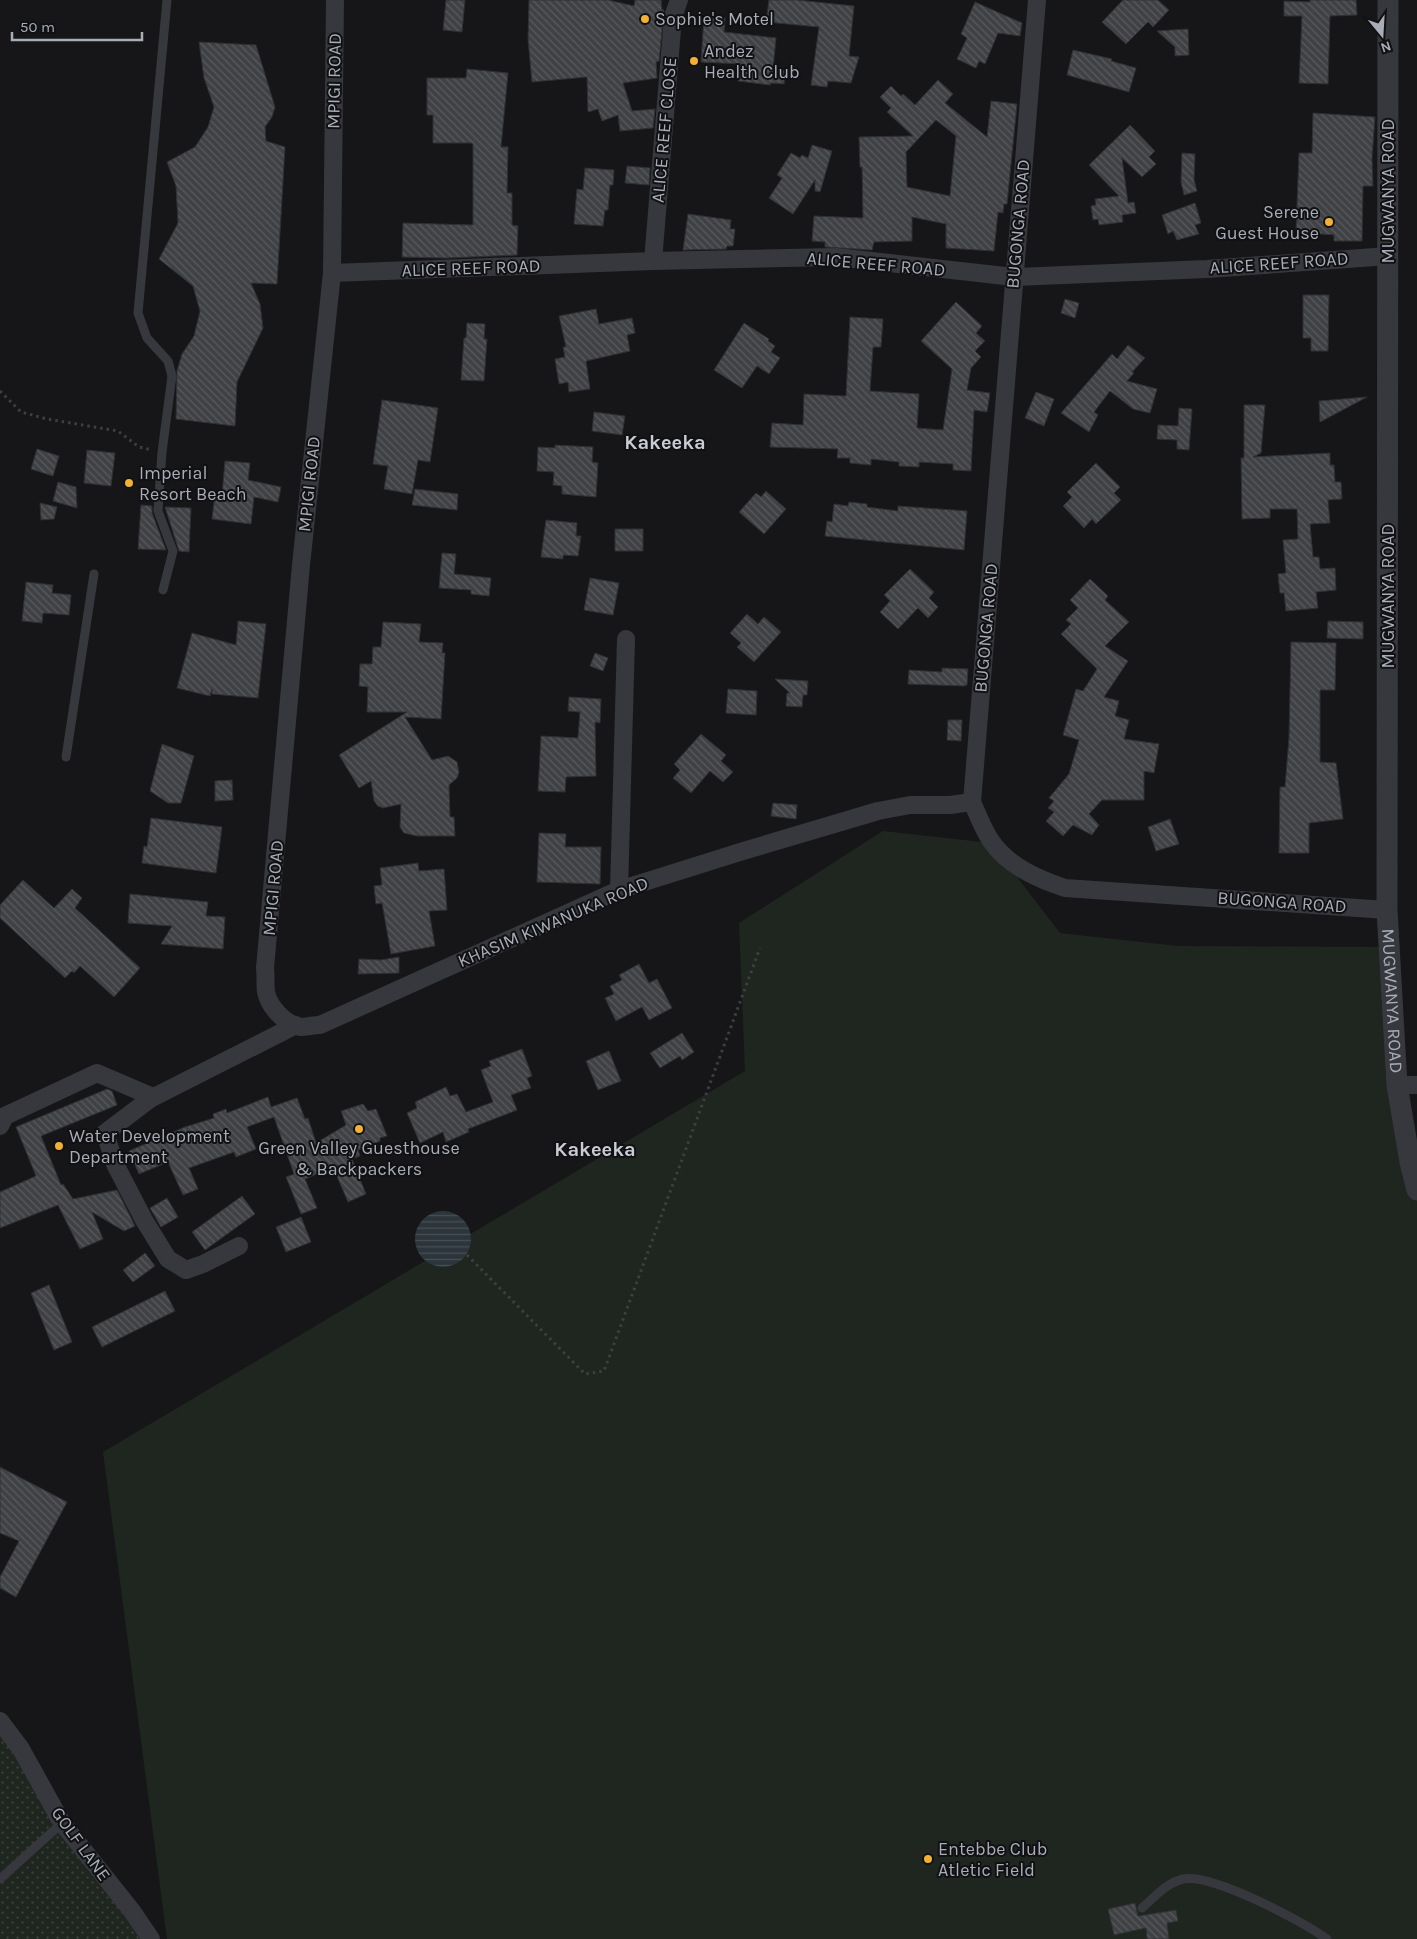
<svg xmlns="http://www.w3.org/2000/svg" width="1417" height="1939" font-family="Karla,sans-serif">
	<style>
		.grass { fill: #1e261f }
		.park { fill: url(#park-dots) }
		.water { fill: url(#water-rules) }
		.building { fill: url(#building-back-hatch); stroke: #303034; fill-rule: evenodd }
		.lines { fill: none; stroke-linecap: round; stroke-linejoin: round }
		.path { stroke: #3d3f44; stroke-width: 3; stroke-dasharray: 2.5 4; stroke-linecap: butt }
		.service { stroke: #37383d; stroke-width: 9 }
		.minor { stroke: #37383d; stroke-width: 18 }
		.tertiary { stroke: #37383d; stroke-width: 21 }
		.poi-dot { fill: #f2b134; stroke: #111113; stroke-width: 2 }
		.labels { text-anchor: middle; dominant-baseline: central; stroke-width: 4; stroke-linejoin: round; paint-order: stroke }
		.poi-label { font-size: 18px; fill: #a8adb8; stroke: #111113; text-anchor: start }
		.street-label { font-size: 18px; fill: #a8adb8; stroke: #111113 }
		.quarter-label { font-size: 20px; font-weight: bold; fill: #c9ccd4; stroke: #111113 }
	</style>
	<defs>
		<pattern id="park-dots" width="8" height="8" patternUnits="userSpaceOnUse" patternTransform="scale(1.25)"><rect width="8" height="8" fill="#1e261f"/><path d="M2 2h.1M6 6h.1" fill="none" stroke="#3c433d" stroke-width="1.8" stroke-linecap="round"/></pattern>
		<pattern id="water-rules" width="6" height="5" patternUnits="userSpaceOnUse" patternTransform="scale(1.25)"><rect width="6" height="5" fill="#2c353c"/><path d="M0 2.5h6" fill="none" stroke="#485056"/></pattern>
		<pattern id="building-back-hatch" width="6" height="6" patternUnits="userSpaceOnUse" patternTransform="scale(1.25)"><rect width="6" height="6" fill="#404145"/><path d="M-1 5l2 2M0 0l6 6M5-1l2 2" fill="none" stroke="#595a5e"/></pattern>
	</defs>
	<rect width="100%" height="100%" fill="#161618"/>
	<!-- grass -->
	<path class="grass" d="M 883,831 L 991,843 L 1060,933 L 1178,946 L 1386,947 L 1417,1191 L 1417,1939 L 167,1939 L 103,1452 L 745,1071 L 739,923 Z"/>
	<!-- park -->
	<path class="park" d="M 0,1726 L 147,1939 L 0,1939 Z"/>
	<!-- water -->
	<path class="water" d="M415 1239a28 28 0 1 1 56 0a28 28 0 1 1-56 0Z"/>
	<!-- building -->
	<path class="building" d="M 446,0 L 465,0 L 462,32 L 443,30 Z
		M 529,0 L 608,0 L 634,6 L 635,0 L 661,0 L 662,10 L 664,10 L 659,61 L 656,62 L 657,78 L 623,83 L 632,111 L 655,109 L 653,128 L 620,131 L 618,115 L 602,121 L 598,109 L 588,112 L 587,77 L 532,82 L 528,39 Z
		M 769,0 L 797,0 L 854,6 L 849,56 L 859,57 L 851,83 L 828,81 L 827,87 L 811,85 L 819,27 L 766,22 Z
		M 1123,0 L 1158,0 L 1169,10 L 1153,27 L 1148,22 L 1126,44 L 1102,22 Z
		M 1310,0 L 1356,0 L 1357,15 L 1330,16 L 1328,84 L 1299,83 L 1302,16 L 1284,16 L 1284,1 L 1310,2 Z
		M 975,2 L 1022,23 L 1020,36 L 998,33 L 985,64 L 979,61 L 976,68 L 957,59 L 967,38 L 961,34 Z
		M 704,17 L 725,18 L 724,32 L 776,38 L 773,69 L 786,71 L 784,84 L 771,83 L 770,85 L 738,81 L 740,64 L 701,62 Z
		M 1188,29 L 1189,55 L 1175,56 L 1175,47 L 1157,31 Z
		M 199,42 L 256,45 L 275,107 L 272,117 L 265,127 L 266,141 L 285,147 L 277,284 L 251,283 L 260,304 L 263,328 L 237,382 L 235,426 L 176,419 L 177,371 L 182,354 L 194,336 L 200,311 L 193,286 L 159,259 L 178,223 L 176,186 L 167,162 L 195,147 L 208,127 L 214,107 L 204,78 Z
		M 1073,50 L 1112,59 L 1111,61 L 1136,68 L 1129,92 L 1067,75 Z
		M 467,69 L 508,73 L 501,147 L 508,147 L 507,193 L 512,193 L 512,225 L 518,226 L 517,255 L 446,258 L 402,257 L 403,223 L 473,225 L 473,144 L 471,143 L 433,143 L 433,115 L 427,115 L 427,78 L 466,78 Z
		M 938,80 L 953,94 L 945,103 L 987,137 L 991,101 L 1017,104 L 1007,204 L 1004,204 L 1003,213 L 998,212 L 994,251 L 946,248 L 946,224 L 912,217 L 912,241 L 874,242 L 872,250 L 825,247 L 825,242 L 812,241 L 814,216 L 863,218 L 862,167 L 860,167 L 859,137 L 913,136 L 887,112 L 891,108 L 880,97 L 891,86 L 901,96 L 903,94 L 915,105 ZM 936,120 L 956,136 L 950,196 L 907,187 L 906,152 Z
		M 1313,113 L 1375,117 L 1372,158 L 1373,186 L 1363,186 L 1362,241 L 1334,241 L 1334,235 L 1296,232 L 1299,153 L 1312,153 Z
		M 1130,125 L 1155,151 L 1149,157 L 1156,164 L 1142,177 L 1122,158 L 1128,203 L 1134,202 L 1136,213 L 1122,215 L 1123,222 L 1099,225 L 1098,219 L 1093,220 L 1091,206 L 1096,205 L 1095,199 L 1119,196 L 1089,165 Z
		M 812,145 L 832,151 L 820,192 L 815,191 L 815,180 L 793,214 L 769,198 L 782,178 L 777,175 L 791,153 L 800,158 L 802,155 L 808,158 Z
		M 1182,153 L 1195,154 L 1194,180 L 1197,191 L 1184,195 L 1181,182 Z
		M 627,166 L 650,168 L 649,185 L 625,183 Z
		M 585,168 L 614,170 L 613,185 L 610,185 L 608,210 L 605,210 L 603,226 L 574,224 L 577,189 L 583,190 Z
		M 1195,203 L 1201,223 L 1195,225 L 1199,234 L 1177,240 L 1173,231 L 1168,234 L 1162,215 Z
		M 688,214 L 731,220 L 730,229 L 735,229 L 733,246 L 727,246 L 726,249 L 683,250 Z
		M 1303,295 L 1329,295 L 1328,351 L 1311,351 L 1311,338 L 1303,338 Z
		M 1065,299 L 1079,303 L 1075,318 L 1061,313 Z
		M 956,302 L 982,326 L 976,333 L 985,341 L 975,351 L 981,357 L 971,368 L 967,390 L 990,393 L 987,412 L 974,410 L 971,471 L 953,470 L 953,464 L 919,462 L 919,467 L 899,466 L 899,462 L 871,459 L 871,465 L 850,463 L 850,458 L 837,458 L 838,449 L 770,447 L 772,423 L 803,425 L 804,394 L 846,396 L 850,317 L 883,319 L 881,347 L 873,347 L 870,391 L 919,394 L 917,428 L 943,430 L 952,369 L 921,341 Z
		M 596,309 L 599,324 L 632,318 L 635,333 L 627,335 L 630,351 L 586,361 L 590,389 L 569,392 L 568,382 L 559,384 L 555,359 L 565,357 L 563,347 L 566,347 L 559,316 Z
		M 467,323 L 485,324 L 484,339 L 487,339 L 484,381 L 461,380 L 464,338 L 466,338 Z
		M 744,323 L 769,339 L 768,341 L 775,346 L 771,352 L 780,358 L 769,374 L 757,366 L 742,388 L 714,370 Z
		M 1128,345 L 1145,358 L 1132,372 L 1134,373 L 1127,381 L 1157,389 L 1150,413 L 1133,409 L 1110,391 L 1094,412 L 1098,415 L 1089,432 L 1061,413 L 1112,354 L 1117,359 Z
		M 1036,392 L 1054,399 L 1044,426 L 1025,418 Z
		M 1367,397 L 1320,422 L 1319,401 Z
		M 382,400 L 438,408 L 430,462 L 418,460 L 412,494 L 384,489 L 388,466 L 373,464 Z
		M 1244,405 L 1265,405 L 1261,453 L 1253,457 L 1330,453 L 1330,465 L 1334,465 L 1335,482 L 1341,482 L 1342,499 L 1328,500 L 1330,523 L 1310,524 L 1313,557 L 1319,557 L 1320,569 L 1335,568 L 1336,590 L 1316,592 L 1318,608 L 1286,611 L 1284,593 L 1280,593 L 1278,574 L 1286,573 L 1283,540 L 1298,539 L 1297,509 L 1270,509 L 1270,518 L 1242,519 L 1241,458 L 1244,458 Z
		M 1179,408 L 1192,409 L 1189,450 L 1177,449 L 1177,440 L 1157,439 L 1158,425 L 1178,426 Z
		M 594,412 L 625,416 L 622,435 L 592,431 Z
		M 555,445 L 593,447 L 592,462 L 598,463 L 596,497 L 562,494 L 562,486 L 553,485 L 554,472 L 537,471 L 538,447 L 555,448 Z
		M 37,449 L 59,456 L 53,476 L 31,469 Z
		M 87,450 L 115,453 L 111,486 L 84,483 Z
		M 225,461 L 250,463 L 248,480 L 281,487 L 278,502 L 254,497 L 251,524 L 212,519 L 215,495 L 222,496 Z
		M 1096,463 L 1120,487 L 1114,493 L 1121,500 L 1096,524 L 1092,519 L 1084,528 L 1063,506 L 1072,497 L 1067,492 Z
		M 58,482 L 76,487 L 77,508 L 53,501 Z
		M 415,489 L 458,494 L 457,510 L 412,505 Z
		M 766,491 L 786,509 L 764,534 L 739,512 L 756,493 L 761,497 Z
		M 849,502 L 867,504 L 867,507 L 898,511 L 898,506 L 967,511 L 964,550 L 825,536 L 827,521 L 832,522 L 834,504 L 848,506 Z
		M 40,503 L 57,507 L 54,519 L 41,520 Z
		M 141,505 L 152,506 L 152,513 L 166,550 L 138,549 Z
		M 165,507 L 191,508 L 189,552 L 179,551 Z
		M 546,520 L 577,523 L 576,536 L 581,536 L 578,556 L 563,555 L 563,559 L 541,557 Z
		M 615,529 L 643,529 L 643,551 L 615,551 Z
		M 442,553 L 456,554 L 454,574 L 491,578 L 489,596 L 471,594 L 471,590 L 439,588 Z
		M 910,569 L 934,592 L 929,598 L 938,607 L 928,618 L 918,608 L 898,629 L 880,612 L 890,601 L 884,595 Z
		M 590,578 L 619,583 L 613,615 L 584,610 Z
		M 1090,579 L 1108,596 L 1105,600 L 1129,622 L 1105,646 L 1128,661 L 1104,697 L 1119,701 L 1115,716 L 1129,720 L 1124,739 L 1159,744 L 1154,773 L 1144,771 L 1144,800 L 1102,800 L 1089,814 L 1099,825 L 1092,835 L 1073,825 L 1063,836 L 1046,821 L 1054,812 L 1048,808 L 1054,801 L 1049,798 L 1069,774 L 1079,740 L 1063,735 L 1076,689 L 1083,691 L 1097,669 L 1061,634 L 1071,624 L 1066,620 L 1078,608 L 1070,600 Z
		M 26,582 L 53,585 L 52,593 L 71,595 L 69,615 L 43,613 L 42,623 L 22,621 Z
		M 747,614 L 758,624 L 764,617 L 781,632 L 754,662 L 737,647 L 741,643 L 730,633 Z
		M 238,621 L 266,624 L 258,698 L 212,694 L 212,689 L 210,696 L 177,688 L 192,633 L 236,645 Z
		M 1328,621 L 1363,622 L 1363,639 L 1327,638 Z
		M 383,622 L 421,624 L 419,642 L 443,643 L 442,653 L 445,653 L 441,719 L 405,717 L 432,760 L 448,756 L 457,762 L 459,772 L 457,778 L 449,785 L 450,817 L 454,817 L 455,836 L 417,836 L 404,833 L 400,827 L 401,804 L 383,808 L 378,806 L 374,801 L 371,781 L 359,788 L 339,755 L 407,712 L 367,712 L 368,687 L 359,686 L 360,664 L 372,664 L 373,647 L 381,647 Z
		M 1291,642 L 1336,643 L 1335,690 L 1320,690 L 1320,762 L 1336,763 L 1343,819 L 1309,823 L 1309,853 L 1279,853 L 1280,787 L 1285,787 L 1289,738 Z
		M 595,653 L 608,658 L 603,671 L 590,666 Z
		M 942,668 L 968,669 L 967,685 L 964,686 L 908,684 L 909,670 L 942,672 Z
		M 775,679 L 808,681 L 807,695 L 803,695 L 802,707 L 786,706 L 787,693 L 790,693 Z
		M 728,689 L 757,691 L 756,715 L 726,713 Z
		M 569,697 L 601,699 L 600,723 L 595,722 L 596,776 L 566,777 L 565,792 L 538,791 L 541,736 L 578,738 L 580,712 L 568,711 Z
		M 948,720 L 962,720 L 961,741 L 947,740 Z
		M 701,734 L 726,755 L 721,761 L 733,772 L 723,782 L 710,771 L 691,793 L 673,778 L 680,770 L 674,764 Z
		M 162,744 L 194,756 L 181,803 L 168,803 L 150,791 Z
		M 232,780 L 233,800 L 215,801 L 215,781 Z
		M 773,803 L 797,805 L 796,819 L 771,816 Z
		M 151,818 L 222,827 L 216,873 L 142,863 L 144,846 L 147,847 Z
		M 1170,819 L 1179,844 L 1156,851 L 1148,827 Z
		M 539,833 L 566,834 L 565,847 L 601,847 L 600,884 L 537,882 Z
		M 418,863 L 419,871 L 444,869 L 447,910 L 429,911 L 435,946 L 391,954 L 382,903 L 376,904 L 374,886 L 382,885 L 380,868 Z
		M 23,880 L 54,908 L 72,889 L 82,898 L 75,908 L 140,968 L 114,997 L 80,966 L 74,973 L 72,971 L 65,978 L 0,918 L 0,905 Z
		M 130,894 L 208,902 L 206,916 L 225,917 L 223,949 L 161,944 L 172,926 L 128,923 Z
		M 399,957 L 399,973 L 358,974 L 359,959 L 381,960 Z
		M 639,964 L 649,983 L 657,979 L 672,1008 L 649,1020 L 642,1007 L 616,1021 L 605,998 L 614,994 L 610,986 L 622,980 L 619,975 Z
		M 682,1033 L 694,1052 L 682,1060 L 680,1056 L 660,1068 L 650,1053 Z
		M 522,1049 L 532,1076 L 527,1078 L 531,1088 L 511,1095 L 517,1110 L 468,1129 L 469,1132 L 446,1142 L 443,1132 L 420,1143 L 407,1113 L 417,1108 L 415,1102 L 446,1087 L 450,1096 L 457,1094 L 466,1112 L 493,1102 L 481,1070 L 491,1066 L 489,1061 Z
		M 609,1051 L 621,1081 L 598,1090 L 586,1061 Z
		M 107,1089 L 112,1091 L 117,1105 L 41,1136 L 61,1185 L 63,1184 L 73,1199 L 117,1190 L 135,1226 L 124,1231 L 92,1212 L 103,1239 L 80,1249 L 58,1205 L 0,1228 L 0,1192 L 36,1176 L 16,1127 Z
		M 268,1097 L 271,1107 L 297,1098 L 305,1119 L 308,1118 L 316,1143 L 346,1125 L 341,1111 L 363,1104 L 368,1111 L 376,1109 L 387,1136 L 380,1138 L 380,1141 L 358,1150 L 360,1156 L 352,1159 L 366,1194 L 348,1202 L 333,1167 L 305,1179 L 317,1208 L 301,1214 L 286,1177 L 294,1174 L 274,1117 L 247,1127 L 256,1149 L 236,1157 L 234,1152 L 189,1168 L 198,1189 L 183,1195 L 168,1162 L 139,1174 L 129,1151 L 185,1127 L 214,1118 L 213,1114 L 226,1109 L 227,1113 Z
		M 242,1196 L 255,1214 L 205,1250 L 192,1232 Z
		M 167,1198 L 178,1217 L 161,1227 L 150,1208 Z
		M 301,1217 L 311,1242 L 286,1252 L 276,1227 Z
		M 145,1253 L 155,1266 L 133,1282 L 123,1270 Z
		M 49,1285 L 72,1342 L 54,1350 L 31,1293 Z
		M 165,1291 L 175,1311 L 102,1347 L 92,1327 Z
		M 0,1467 L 67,1502 L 16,1597 L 0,1588 L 0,1577 L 19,1541 L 0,1533 Z
		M 1135,1903 L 1138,1916 L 1176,1910 L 1178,1921 L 1167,1923 L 1169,1939 L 1147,1939 L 1146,1928 L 1114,1935 L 1108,1909 Z"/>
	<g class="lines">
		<!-- path -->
		<path class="path" d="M 0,391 L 21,412 L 47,419 L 118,431 L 139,447 L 152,450
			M 467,1255 L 585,1374 L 604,1371 L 760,948"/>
		<!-- service -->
		<path class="service" d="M 163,590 L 173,551 L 158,511 L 162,452 L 172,376 L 168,361 L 147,338 L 138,313 L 167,0
			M 66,757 L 94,574
			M 0,1879 L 62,1823
			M 1142,1908 C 1155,1897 1166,1883 1183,1879 C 1212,1873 1302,1921 1327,1939"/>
		<!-- minor -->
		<path class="minor" d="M 335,0 L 332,273 L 301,565 L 265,968 C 266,975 265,984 266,992 C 269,1007 285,1024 300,1027 C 306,1027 314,1025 320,1025 L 619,890 L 740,852 L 878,811 L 910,805 L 950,805 L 972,802
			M 1037,0 L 972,802 C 978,815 983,829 991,841 C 1008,866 1038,879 1065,888 L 1387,910
			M 653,261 L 673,17 L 679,0
			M 332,273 L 653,261 L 836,257 L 1014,277 L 1207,269 L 1389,256
			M 619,890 L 626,639
			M 1397,1085 L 1417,1085
			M 0,1126 L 5,1116 L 97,1073 L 153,1097
			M 239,1246 L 203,1264 L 186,1270 L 168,1259 L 144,1220 L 115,1164 L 105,1133 L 150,1099 L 296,1025
			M 0,1721 L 21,1749 L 62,1823 L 132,1911 L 151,1939"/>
		<!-- tertiary -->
		<path class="tertiary" id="s1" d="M 1388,0 L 1387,910 L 1397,1085 L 1410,1162 L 1417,1190"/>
	</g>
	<!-- markers -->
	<g class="poi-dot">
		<circle cx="645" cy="19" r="5"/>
		<circle cx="694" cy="61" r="5"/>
		<circle cx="1329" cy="222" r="5"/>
		<circle cx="129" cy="483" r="5"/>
		<circle cx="359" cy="1129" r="5"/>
		<circle cx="59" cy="1146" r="5"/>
		<circle cx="928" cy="1859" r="5"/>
	</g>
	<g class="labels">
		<!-- poi labels -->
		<g class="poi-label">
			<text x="655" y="19">Sophie's Motel</text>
			<text x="704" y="51">Andez<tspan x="704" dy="21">Health Club</tspan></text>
			<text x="1319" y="212" text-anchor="end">Serene<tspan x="1319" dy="21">Guest House</tspan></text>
			<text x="139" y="473">Imperial<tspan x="139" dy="21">Resort Beach</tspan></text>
			<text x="69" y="1136">Water Development<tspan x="69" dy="21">Department</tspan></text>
			<text x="359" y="1148" text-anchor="middle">Green Valley Guesthouse<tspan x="359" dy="21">&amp; Backpackers</tspan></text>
			<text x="938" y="1849">Entebbe Club<tspan x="938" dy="21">Atletic Field</tspan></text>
		</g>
		<!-- street labels -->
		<g class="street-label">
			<text transform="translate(334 81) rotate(-89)">MPIGI ROAD</text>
			<text transform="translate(664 130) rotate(-85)">ALICE REEF CLOSE</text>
			<text transform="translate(1388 191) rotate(-90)">MUGWANYA ROAD</text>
			<text transform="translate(1018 224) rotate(-85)">BUGONGA ROAD</text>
			<text transform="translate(1279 263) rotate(-4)">ALICE REEF ROAD</text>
			<text transform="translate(876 264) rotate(5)">ALICE REEF ROAD</text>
			<text transform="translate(471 268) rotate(-2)">ALICE REEF ROAD</text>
			<text transform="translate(309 484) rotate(-84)">MPIGI ROAD</text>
			<text transform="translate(1388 596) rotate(-90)">MUGWANYA ROAD</text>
			<text transform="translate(986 628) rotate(-85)">BUGONGA ROAD</text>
			<text transform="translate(273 888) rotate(-85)">MPIGI ROAD</text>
			<text transform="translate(1282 902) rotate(4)">BUGONGA ROAD</text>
			<text transform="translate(553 922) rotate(-23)">KHASIM KIWANUKA ROAD</text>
			<text stroke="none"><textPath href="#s1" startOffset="1001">MUGWANYA ROAD</textPath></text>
			<text transform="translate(81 1844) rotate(54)">GOLF LANE</text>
		</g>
		<!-- quarter labels -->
		<g class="quarter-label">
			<text x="665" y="442">Kakeeka</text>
			<text x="595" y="1149">Kakeeka</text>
		</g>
	</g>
	<!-- north arrow -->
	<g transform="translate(1382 35) rotate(162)" stroke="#111113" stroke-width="4" paint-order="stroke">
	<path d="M0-4L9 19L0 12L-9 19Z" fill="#a8adb8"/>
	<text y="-8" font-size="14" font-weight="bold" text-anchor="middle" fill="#a8adb8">N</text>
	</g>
	<!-- scale -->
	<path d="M12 32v8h130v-8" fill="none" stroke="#a8adb8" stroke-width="2.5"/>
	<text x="20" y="32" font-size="15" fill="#a8adb8" stroke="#111113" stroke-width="4" paint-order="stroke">50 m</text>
</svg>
